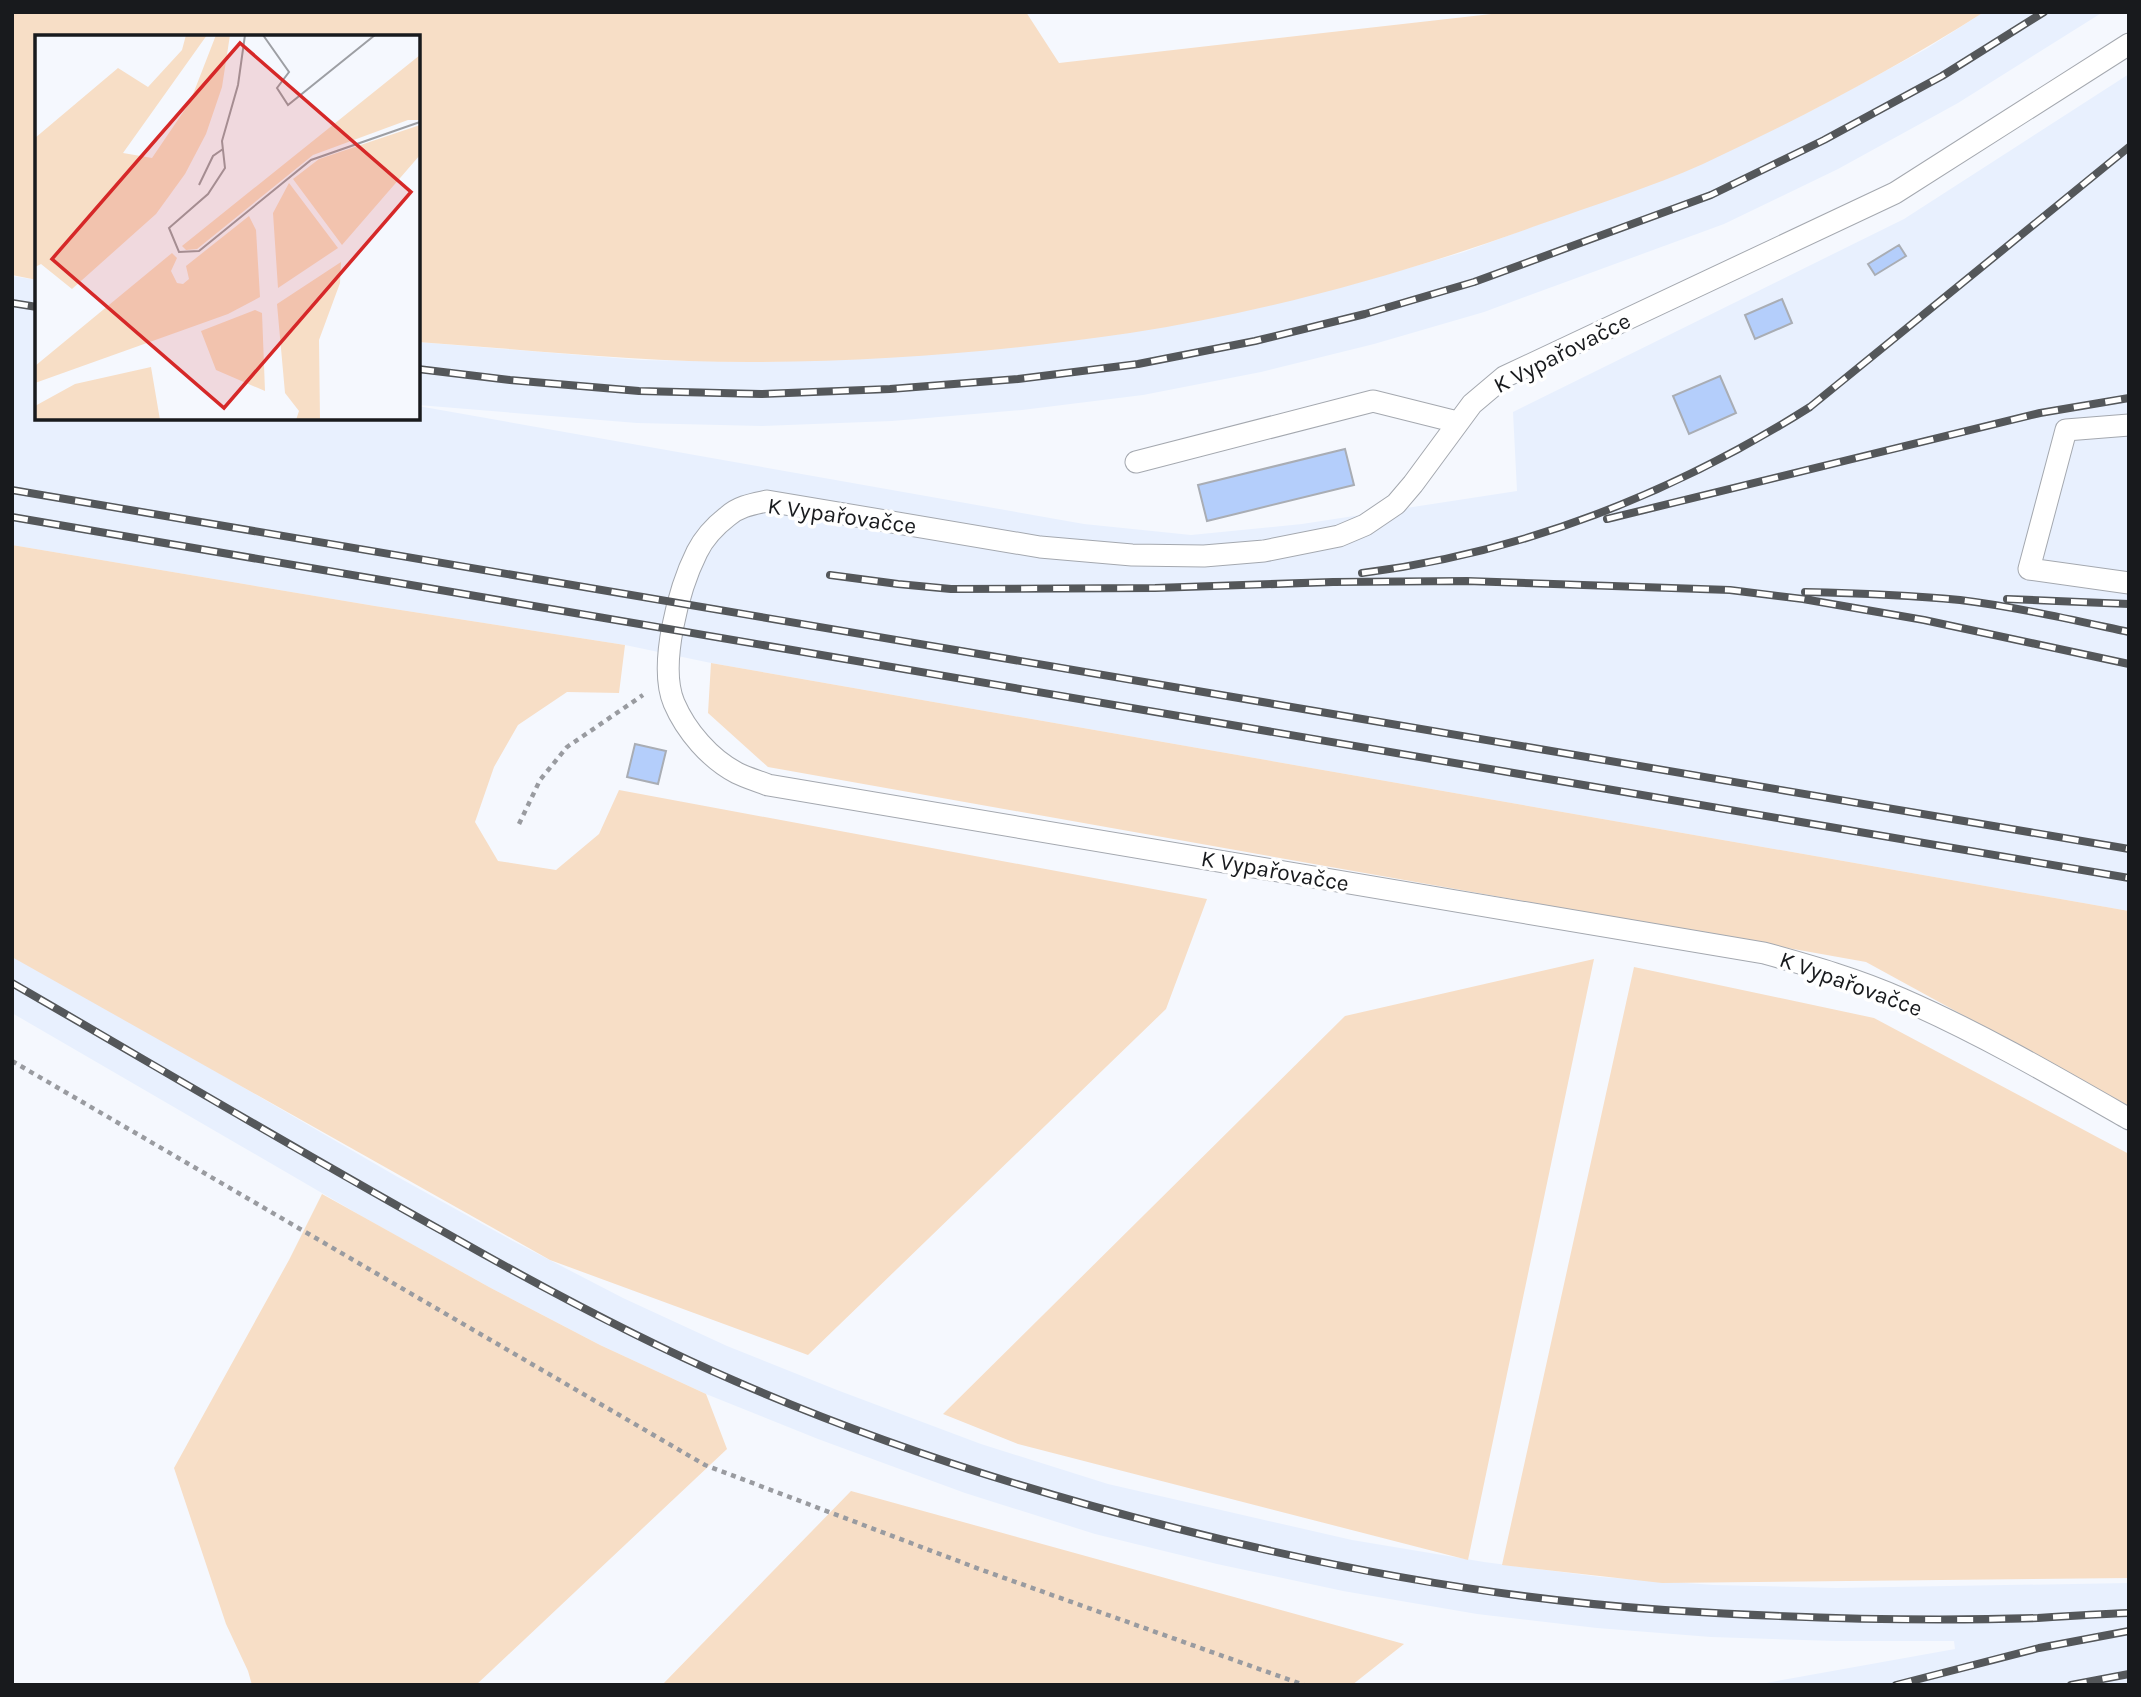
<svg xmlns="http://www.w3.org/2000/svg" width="2141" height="1697" font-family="Karla,sans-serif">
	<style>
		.built { fill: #e8f0fe }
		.green { fill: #f7dec6 }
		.building { fill: #b4cefb; stroke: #a9adb4; stroke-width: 2 }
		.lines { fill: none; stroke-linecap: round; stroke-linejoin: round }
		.service-casing { stroke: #a4a8af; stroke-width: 23 }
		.path { stroke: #999ba0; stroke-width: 4.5; stroke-dasharray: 5 5; stroke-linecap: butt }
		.service { stroke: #fff; stroke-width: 21 }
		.rail-casing { stroke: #54575a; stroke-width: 8 }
		.rail { stroke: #fff; stroke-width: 5; stroke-dasharray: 16; stroke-linecap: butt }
		.labels { text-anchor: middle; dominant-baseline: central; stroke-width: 7; stroke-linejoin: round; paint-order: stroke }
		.street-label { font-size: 23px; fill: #181a1d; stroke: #fff }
		.inset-road { fill: none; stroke: #9d9fa4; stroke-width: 2 }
		.view { fill: #d62828; fill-opacity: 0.15; stroke: #d62828; stroke-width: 3.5 }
		.inset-edge { fill: none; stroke: #181a1d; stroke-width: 3.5 }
	</style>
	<rect width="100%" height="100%" fill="#f5f8fe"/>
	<!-- built -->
	<path class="built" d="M 1984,12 L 2103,12 L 1958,103 L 1838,169 L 1724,224 L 1484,312 L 1374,344 L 1261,372 L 1143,395 L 1022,410 L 892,421 L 762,426 L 637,423 L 418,405 L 418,342 L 641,360 L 761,362 L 888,357 L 1015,347 L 1133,332 L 1247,310 L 1357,283 L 1464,252 L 1699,165 L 1809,112 L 1926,49 Z
		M 2129,74 L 2129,911 L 711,663 L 625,645 L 375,606 L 12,545 L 12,276 L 37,280 L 37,418 L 418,418 L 418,406 L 1084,524 L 1191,535 L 1302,524 L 1517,491 L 1513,412 L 1904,219 Z
		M 12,953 L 396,1176 L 513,1241 L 623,1298 L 727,1346 L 837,1390 L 981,1444 L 1108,1484 L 1352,1540 L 1484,1562 L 1601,1577 L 1714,1585 L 1836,1588 L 2129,1583 L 2129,1685 L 1755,1685 L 1955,1649 L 1954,1641 L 1836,1641 L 1711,1637 L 1597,1628 L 1477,1614 L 1343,1591 L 1217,1564 L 1095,1534 L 965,1493 L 818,1439 L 706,1394 L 600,1345 L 489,1287 L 370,1221 L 12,1013 Z"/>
	<!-- green -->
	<path class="green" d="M 12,12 L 1026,12 L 1059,63 L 1509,12 L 1984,12 C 1894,69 1800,119 1703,164 C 1651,187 1595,205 1541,224 C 1410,272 1268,312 1130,333 C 1008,351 885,361 762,362 C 647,363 533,350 418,342 L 418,37 L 37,37 L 37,280 L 12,275 Z
		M 12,545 L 375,606 L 625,645 L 619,693 L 567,692 L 518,725 L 494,767 L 475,822 L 498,861 L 556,870 L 599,834 L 619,790 L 1207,899 L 1166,1009 L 808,1355 L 550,1260 L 12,957 Z
		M 711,663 L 2129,911 L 2129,1106 L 1866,962 L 768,767 L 708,713 Z
		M 1594,959 L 1468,1560 L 1018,1444 L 943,1414 L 1345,1016 Z
		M 1634,967 L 1874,1018 L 2129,1154 L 2129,1578 L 1662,1583 L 1502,1565 Z
		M 322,1194 L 489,1287 L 600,1345 L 706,1394 L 727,1449 L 476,1685 L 252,1685 L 248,1671 L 226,1624 L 174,1468 L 289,1260 Z
		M 851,1491 L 1404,1644 L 1352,1685 L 662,1685 Z"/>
	<!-- building -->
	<path class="building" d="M 1899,245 L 1906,256 L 1875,275 L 1868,264 Z
		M 1782,299 L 1792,323 L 1755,339 L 1745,315 Z
		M 1720,376 L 1736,413 L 1689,434 L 1673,396 Z
		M 1345,449 L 1354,485 L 1207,521 L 1198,485 Z
		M 635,744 L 666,751 L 658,784 L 627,777 Z"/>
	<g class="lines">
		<!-- service casing -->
		<g class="service-casing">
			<path id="service" d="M 2129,44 L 1895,193 L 1504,377 L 1472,404 L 1413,484 L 1396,504 L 1365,525 L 1339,536 L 1264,551 L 1204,556 L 1132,555 L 1040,547 L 767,501 C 753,504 739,506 728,516 C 715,526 704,538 697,552 C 679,588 658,665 674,703 C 686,731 710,759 737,773 C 747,778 758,781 768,785 L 1764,953 C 1811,966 1857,979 1902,999 C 1980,1033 2054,1076 2129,1119
				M 2129,425 L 2066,430 L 2029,569 L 2129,583
				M 1136,462 L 1373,401 L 1457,422"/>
		</g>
		<!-- path -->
		<path class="path" d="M 519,824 L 540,780 L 567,747 L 643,695
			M 12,1061 L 705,1465 L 982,1570 L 1304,1685"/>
		<!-- service -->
		<use href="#service" class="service"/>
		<!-- rail casing -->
		<g class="rail-casing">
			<path id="rail" d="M 12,303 L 37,307
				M 418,369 L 510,380 L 639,391 L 761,394 L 890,389 L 1018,379 L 1138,364 L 1255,341 L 1365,314 L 1474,282 L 1711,195 L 1824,140 L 1942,76 L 2044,12
				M 12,490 L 2129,849
				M 12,517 L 2129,878
				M 1607,519 L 2040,413 L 2129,398
				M 1362,573 C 1522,553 1674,493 1810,407 L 2129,147
				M 830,575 L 898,584 L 951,589 L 1155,588 L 1333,582 L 1467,581 L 1730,590 L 1803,599 L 1924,620 L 2129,664
				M 1805,592 C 1856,593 1908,595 1960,600 C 2017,607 2073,620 2129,632
				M 2007,599 L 2129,604
				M 12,983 C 159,1068 305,1155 453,1237 C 545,1289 638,1339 735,1381 C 877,1443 1025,1490 1175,1528 C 1336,1569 1499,1599 1665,1610 C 1789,1618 1914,1622 2038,1618 C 2068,1616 2099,1614 2129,1613
				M 1896,1685 L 2039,1648 L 2129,1631
				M 2071,1685 L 2129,1674"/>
		</g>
		<!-- rail -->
		<use href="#rail" class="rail"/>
	</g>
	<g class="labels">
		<!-- street labels -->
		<g class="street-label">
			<text transform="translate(1562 353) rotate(-27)">K Vypařovačce</text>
			<text transform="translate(842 516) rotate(8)">K Vypařovačce</text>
			<text transform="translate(1275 871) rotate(10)">K Vypařovačce</text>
			<text transform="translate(1851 984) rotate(20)">K Vypařovačce</text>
		</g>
	</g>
	<!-- overview -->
	<g transform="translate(35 35)">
		<rect width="385" height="385" fill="#f5f8fe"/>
		<path d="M 151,0 L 172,0 L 88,118 L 117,123 L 155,67 L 181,0 L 195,0 L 187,52 L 171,99 L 150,139 L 121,179 L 37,254 L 6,229 L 0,232 L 0,103 L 83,33 L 113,52 L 147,15 ZM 385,20 L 385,85 L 373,85 L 278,120 L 162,214 L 151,215 L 147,211 ZM 385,90 L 385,120 L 307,210 L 258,144 L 284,124 ZM 254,148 L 303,213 L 243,253 L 238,178 ZM 214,181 L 221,195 L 225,262 L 193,279 L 0,348 L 0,331 L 137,218 L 142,223 L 136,236 L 142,248 L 148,249 L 154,244 L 151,231 ZM 306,227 L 305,248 L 284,305 L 285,385 L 261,385 L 264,376 L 250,358 L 242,269 ZM 220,275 L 227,278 L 230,356 L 181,335 L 166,296 ZM 116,332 L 125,385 L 0,385 L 0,371 L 40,349 Z" fill="#f7dec6"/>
		<path class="inset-road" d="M 210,0 L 203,50 L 187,106 L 190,133 L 173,159 L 134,193 L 144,217 L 164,216 L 276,125 L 385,87M 228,0 L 254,37 L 242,53 L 253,70 L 340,0M 164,150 L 178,121 L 188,114"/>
		<path class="view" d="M 205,8 L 376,157 L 189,373 L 17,224 Z"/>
		<rect width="385" height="385" class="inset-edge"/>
	</g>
	<!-- border -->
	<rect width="2141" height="1697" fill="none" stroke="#181a1d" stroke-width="28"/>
</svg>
